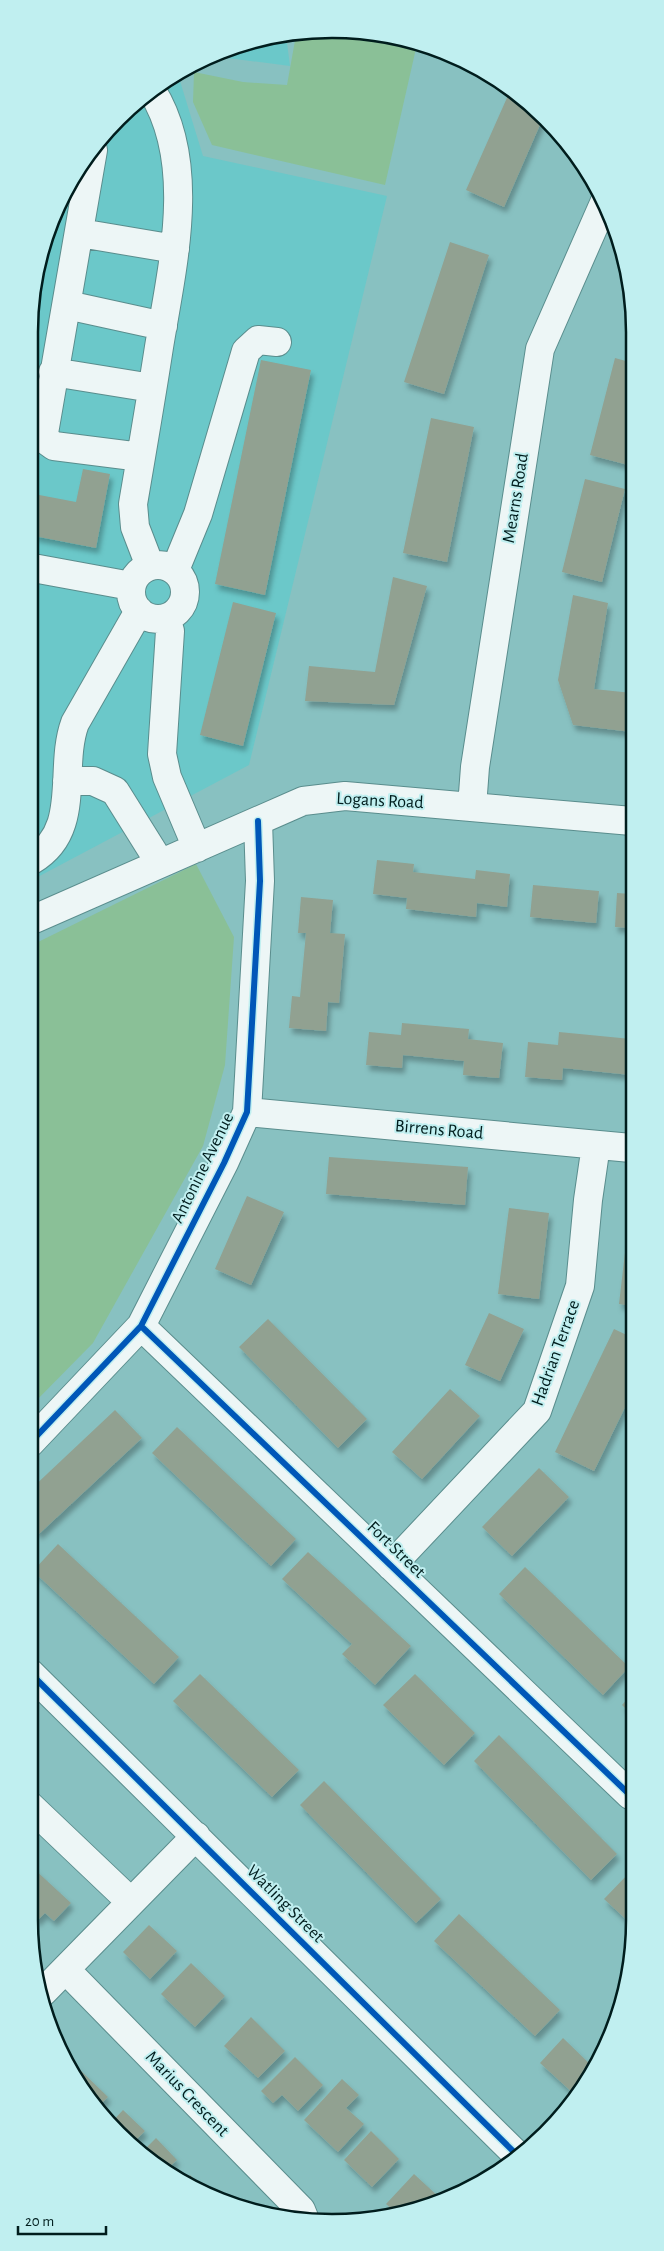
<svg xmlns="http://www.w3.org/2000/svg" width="664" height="2251" font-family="'Alegreya Sans',sans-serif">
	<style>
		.built { fill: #6bc8c9 }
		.green { fill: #8ac097 }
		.building { fill: #91a191; filter: url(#shadow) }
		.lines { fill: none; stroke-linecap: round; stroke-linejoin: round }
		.minor-casing { stroke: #5a8d8d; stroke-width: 30 }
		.minor { stroke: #edf6f6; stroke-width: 28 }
		.cycleway-casing { stroke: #c0eff0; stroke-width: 9 }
		.cycleway { stroke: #0057b8; stroke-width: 6 }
		.labels { text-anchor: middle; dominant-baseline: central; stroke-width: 4; stroke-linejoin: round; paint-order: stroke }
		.street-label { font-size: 18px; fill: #001d1d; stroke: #c0eff0 }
		.rim { fill: none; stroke: #001d1d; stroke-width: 2.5 }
	</style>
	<defs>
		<filter id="shadow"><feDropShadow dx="3" dy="5.5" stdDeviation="2.5" flood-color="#0004"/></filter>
	</defs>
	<rect width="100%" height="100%" fill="#88c1c1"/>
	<!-- built -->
	<path class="built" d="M 273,35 L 286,35 L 290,66 L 220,57 Z
		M 181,73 L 180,81 L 203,156 L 387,196 L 249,765 L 32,880 L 35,273 L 80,164 L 163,80 Z"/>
	<!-- green -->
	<path class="green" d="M 296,35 L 391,35 L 417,44 L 385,185 L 212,145 L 193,102 L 194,72 L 243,82 L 287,85 Z
		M 196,864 L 234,937 L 225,1065 L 203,1146 L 93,1343 L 31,1406 L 32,945 Z"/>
	<!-- building -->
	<path class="building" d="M 510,91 L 543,118 L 504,207 L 466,190 Z
		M 450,242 L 489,255 L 444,394 L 404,382 Z
		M 615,358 L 633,363 L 632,466 L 590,455 Z
		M 261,360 L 311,370 L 265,595 L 215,584 Z
		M 431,418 L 474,427 L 447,562 L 403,553 Z
		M 83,469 L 110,474 L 96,548 L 34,536 L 34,494 L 76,502 Z
		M 585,479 L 625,489 L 602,582 L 562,572 Z
		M 393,577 L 427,586 L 394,705 L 305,701 L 309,666 L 375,672 Z
		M 573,595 L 608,603 L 594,689 L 632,693 L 632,732 L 573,725 L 558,680 Z
		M 233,602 L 276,613 L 243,746 L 200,735 Z
		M 377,860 L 414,864 L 413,872 L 475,879 L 476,870 L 510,874 L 507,907 L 477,903 L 476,917 L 406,909 L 407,898 L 373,894 Z
		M 533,885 L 599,891 L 596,923 L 530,917 Z
		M 617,893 L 632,894 L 631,928 L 615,927 Z
		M 301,897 L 333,900 L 330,933 L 345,934 L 339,1003 L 328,1002 L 326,1031 L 289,1028 L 292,996 L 300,997 L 306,933 L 298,933 Z
		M 402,1023 L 469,1029 L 468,1039 L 503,1043 L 499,1078 L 463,1075 L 464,1061 L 403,1055 L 402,1068 L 366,1065 L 369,1032 L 401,1035 Z
		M 559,1032 L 631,1039 L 631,1075 L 563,1068 L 562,1080 L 525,1077 L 528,1042 L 558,1045 Z
		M 329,1157 L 468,1167 L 465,1205 L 326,1194 Z
		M 247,1196 L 284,1212 L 251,1285 L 215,1269 Z
		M 509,1208 L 549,1213 L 539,1299 L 498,1294 Z
		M 629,1218 L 631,1218 L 631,1306 L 619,1304 Z
		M 489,1313 L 524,1329 L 500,1381 L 465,1365 Z
		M 268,1319 L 367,1419 L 338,1448 L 239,1347 Z
		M 614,1329 L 631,1337 L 631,1395 L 594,1471 L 555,1452 Z
		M 450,1389 L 480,1416 L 422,1479 L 392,1452 Z
		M 115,1410 L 142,1438 L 39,1534 L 30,1524 L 30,1490 Z
		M 177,1427 L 296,1539 L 271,1566 L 152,1453 Z
		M 539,1468 L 569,1497 L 512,1556 L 482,1527 Z
		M 58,1544 L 179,1657 L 154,1684 L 33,1571 Z
		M 308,1552 L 411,1646 L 375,1685 L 342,1654 L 352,1644 L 282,1579 Z
		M 525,1567 L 629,1667 L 603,1695 L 499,1594 Z
		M 200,1674 L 299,1770 L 272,1797 L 173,1701 Z
		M 415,1674 L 475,1733 L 444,1765 L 383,1705 Z
		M 630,1696 L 630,1713 L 622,1705 Z
		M 499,1735 L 617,1854 L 591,1880 L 474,1761 Z
		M 324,1781 L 441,1899 L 416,1923 L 300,1805 Z
		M 32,1867 L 71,1903 L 54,1921 L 45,1913 L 37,1921 L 29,1914 L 29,1870 Z
		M 630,1872 L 630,1923 L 604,1899 Z
		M 459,1914 L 560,2010 L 535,2036 L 434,1941 Z
		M 149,1925 L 177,1951 L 150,1979 L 123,1952 Z
		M 191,1963 L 225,1996 L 195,2027 L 161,1994 Z
		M 251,2017 L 285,2051 L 258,2078 L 224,2046 Z
		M 563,2038 L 595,2069 L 574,2094 L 540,2063 Z
		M 295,2057 L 323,2085 L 298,2111 L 282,2095 L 273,2103 L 261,2091 Z
		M 74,2064 L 108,2097 L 97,2108 L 72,2067 Z
		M 342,2079 L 359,2095 L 346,2108 L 364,2124 L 338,2152 L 304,2120 Z
		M 123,2110 L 145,2131 L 134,2142 L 110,2124 Z
		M 371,2131 L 399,2159 L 372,2187 L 344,2160 Z
		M 156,2138 L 177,2160 L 168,2168 L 144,2150 Z
		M 414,2174 L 440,2198 L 411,2212 L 396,2213 L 386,2204 Z
		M 190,2175 L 210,2194 L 198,2191 L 185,2181 Z"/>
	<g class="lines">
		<!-- minor casing -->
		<g class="minor-casing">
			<path id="minor" d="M 93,150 L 44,433 L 47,441 L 54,446 L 141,457
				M 80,233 L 175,249
				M 67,305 L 163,326
				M 53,372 L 152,388
				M131 592a27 27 0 1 1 54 0a27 27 0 1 1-54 0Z
				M 150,566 L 135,527 L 133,504 C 142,451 151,399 159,347 C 172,267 198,164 152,91
				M 33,568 L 131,586
				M 175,570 L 198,514 L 246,351 L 258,340 L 277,342
				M 166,618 L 170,631 L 162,754 L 167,777 L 197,848
				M 67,781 L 93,781 L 115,791 L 160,863
				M 472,807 L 475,767 L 540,349 L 605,201
				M 32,860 C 83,830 58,769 75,723 L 139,611
				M 32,920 L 303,801 L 345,796 L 632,821
				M 247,1112 L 631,1148
				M 141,1326 L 630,1795
				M 30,1443 L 141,1326 L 224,1163 L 247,1112 L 260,881 L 258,821
				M 391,1566 L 537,1411 L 580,1286 L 588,1200 L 596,1145
				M 30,1673 L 519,2157
				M 29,1805 L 131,1902
				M 66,1970 L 301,2210 L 305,2220
				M 43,1992 L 196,1836"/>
		</g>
		<!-- minor -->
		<use href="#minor" class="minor"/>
		<!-- cycleway casing -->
		<g class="cycleway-casing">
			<path id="cycleway" d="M 141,1326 L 630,1795
				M 30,1443 L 141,1326 L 224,1163 L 247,1112 L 260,881 L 258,821
				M 30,1673 L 519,2157"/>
		</g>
		<!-- cycleway -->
		<use href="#cycleway" class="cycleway"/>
	</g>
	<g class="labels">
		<!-- street labels -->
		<g class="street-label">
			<text transform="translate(516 498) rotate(-81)">Mearns Road</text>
			<text transform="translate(380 801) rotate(3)">Logans Road</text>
			<text transform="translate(439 1130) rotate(5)">Birrens Road</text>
			<text transform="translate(203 1168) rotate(-64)">Antonine Avenue</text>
			<text transform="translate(556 1353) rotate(-70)">Hadrian Terrace</text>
			<text transform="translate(396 1550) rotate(44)">Fort Street</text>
			<text transform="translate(285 1904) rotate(45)">Watling Street</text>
			<text transform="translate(187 2094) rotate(46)">Marius Crescent</text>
		</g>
	</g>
	<!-- crop -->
	<path d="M0 0H664V2251H0ZM332 38H332A294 294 0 0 1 626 332V1920A294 294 0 0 1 332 2214H332A294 294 0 0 1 38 1920V332A294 294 0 0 1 332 38Z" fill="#c0eff0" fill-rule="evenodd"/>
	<path class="rim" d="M332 38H332A294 294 0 0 1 626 332V1920A294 294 0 0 1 332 2214H332A294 294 0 0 1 38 1920V332A294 294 0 0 1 332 38Z"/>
	<!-- scale -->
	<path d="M18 2226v8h88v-8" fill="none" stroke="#001d1d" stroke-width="2.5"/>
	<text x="25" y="2226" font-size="15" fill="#001d1d" stroke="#c0eff0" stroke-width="4" paint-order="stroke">20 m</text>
</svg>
